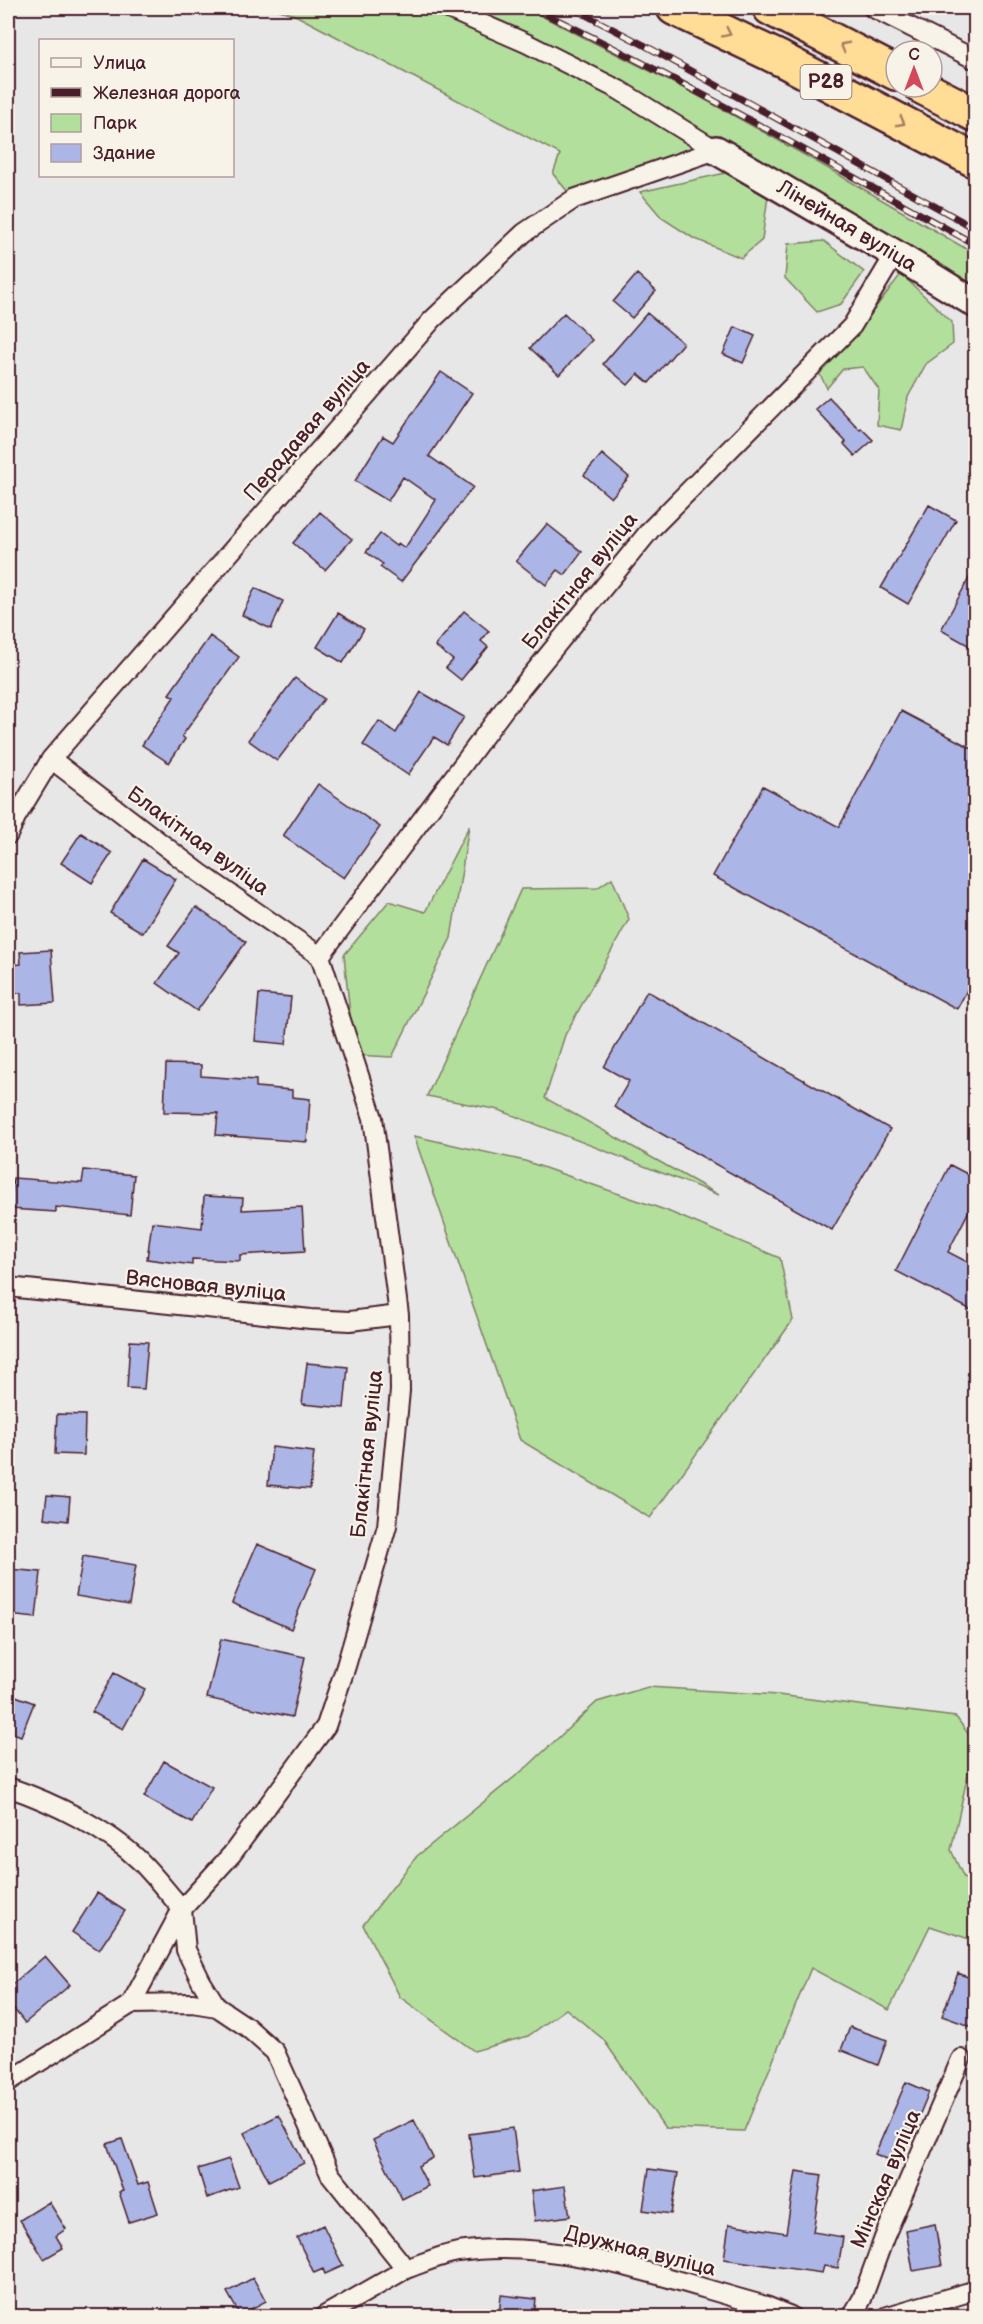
<svg xmlns="http://www.w3.org/2000/svg" width="983" height="2324" font-family="'Balsamiq Sans',sans-serif">
	<style>
		.green { fill: #b3df9d; stroke: #7e7f64; stroke-width: 1.5 }
		.building { fill: #abb6e6; stroke: #4a1f2b; stroke-width: 1.5 }
		.lines { fill: none; stroke-linecap: round; stroke-linejoin: round }
		.street-casing { stroke: #4a1f2b; stroke-width: 22 }
		.secondary-casing { stroke: #4a1f2b; stroke-width: 32 }
		.highway-casing { stroke: #4a1f2b; stroke-width: 38 }
		.street { stroke: #f7f3e8; stroke-width: 18 }
		.secondary { stroke: #f7f3e8; stroke-width: 27 }
		.highway { stroke: #ffdd96; stroke-width: 33 }
		.rail-casing { stroke: #4a1f2b; stroke-width: 7 }
		.rail { stroke: #f7f3e8; stroke-width: 4.5; stroke-dasharray: 14; stroke-linecap: butt }
		.oneway { stroke: #a47e60 }
		.labels { text-anchor: middle; dominant-baseline: central; stroke-width: 4.5; stroke-linejoin: round; paint-order: stroke }
		.shield { fill: #f7f3e8; stroke: #7e5f64; stroke-width: 1.5 }
		.shield-label { font-size: 20px; font-weight: bold; fill: #4a1f2b }
		.street-label { font-size: 21px; fill: #4a1f2b; stroke: #f7f3e8 }
	</style>
	<rect width="100%" height="100%" fill="#e8e7e8"/>
	<filter id="ink" filterUnits="userSpaceOnUse"><feTurbulence type="fractalNoise" baseFrequency=".0167" numOctaves="2"/><feDisplacementMap in="SourceGraphic" scale="12" xChannelSelector="R" yChannelSelector="G"/><feConvolveMatrix kernelMatrix="1 2 1 2 8 2 1 2 1" color-interpolation-filters="sRGB"/></filter>
	<g filter="url(#ink)">
		<!-- green -->
		<path class="green" d="M 274,8 L 526,8 L 693,93 L 817,162 L 975,254 L 975,304 L 717,150 L 574,199 L 553,174 L 560,154 L 297,16 Z
			M 734,171 L 768,196 L 762,240 L 741,258 L 693,238 L 662,218 L 640,192 Z
			M 824,241 L 864,272 L 841,304 L 817,312 L 785,278 L 788,244 Z
			M 901,274 L 952,322 L 953,344 L 926,364 L 908,397 L 901,430 L 877,425 L 879,390 L 863,367 L 843,369 L 827,388 L 817,369 L 860,328 Z
			M 469,826 L 451,938 L 392,1057 L 354,1055 L 344,955 L 389,901 L 425,912 Z
			M 612,878 L 629,919 L 565,1035 L 545,1098 L 719,1195 L 499,1110 L 427,1096 L 521,889 L 597,888 Z
			M 414,1136 L 525,1161 L 665,1210 L 780,1258 L 793,1320 L 650,1518 L 520,1440 Z
			M 648,1687 L 778,1695 L 956,1717 L 975,1743 L 951,1850 L 964,1878 L 975,1883 L 975,1941 L 930,1926 L 889,2010 L 811,1968 L 744,2131 L 665,2128 L 603,2039 L 566,2009 L 528,2036 L 474,2051 L 400,1997 L 363,1925 L 417,1856 L 528,1766 L 597,1702 Z"/>
		<!-- building -->
		<path class="building" d="M 637,274 L 656,291 L 632,318 L 613,302 Z
			M 564,313 L 592,340 L 559,375 L 530,348 Z
			M 647,313 L 683,343 L 649,383 L 638,374 L 628,385 L 603,364 Z
			M 735,327 L 755,336 L 743,363 L 723,354 Z
			M 441,372 L 472,393 L 429,456 L 473,487 L 401,582 L 380,567 L 383,564 L 366,552 L 380,534 L 396,546 L 398,543 L 405,548 L 436,500 L 403,477 L 388,501 L 355,481 L 383,436 L 393,442 Z
			M 829,397 L 860,430 L 861,428 L 873,440 L 855,456 L 844,444 L 846,442 L 815,409 Z
			M 602,454 L 629,477 L 611,498 L 584,475 Z
			M 929,505 L 956,520 L 908,604 L 881,588 Z
			M 320,512 L 352,539 L 325,570 L 293,543 Z
			M 547,524 L 582,552 L 565,575 L 558,570 L 546,585 L 516,561 Z
			M 975,567 L 975,649 L 941,630 Z
			M 255,588 L 283,601 L 271,629 L 242,615 Z
			M 464,611 L 489,631 L 481,641 L 488,647 L 461,680 L 446,668 L 453,660 L 435,646 Z
			M 338,613 L 364,629 L 343,663 L 317,647 Z
			M 210,636 L 239,657 L 182,736 L 185,739 L 169,763 L 142,745 L 174,697 L 169,694 Z
			M 295,678 L 324,699 L 277,761 L 248,740 Z
			M 421,692 L 464,717 L 447,745 L 434,737 L 408,775 L 363,745 L 379,721 L 396,733 Z
			M 901,711 L 975,750 L 975,975 L 957,1009 L 713,876 L 763,786 L 839,827 Z
			M 318,784 L 380,827 L 344,878 L 283,836 Z
			M 81,833 L 112,853 L 92,883 L 61,863 Z
			M 143,859 L 176,879 L 143,933 L 110,913 Z
			M 196,907 L 246,942 L 197,1011 L 157,983 L 179,953 L 168,946 Z
			M 51,950 L 55,1003 L 21,1005 L 21,993 L 8,994 L 8,965 L 21,964 L 20,952 Z
			M 647,991 L 890,1129 L 832,1230 L 614,1107 L 629,1081 L 604,1067 Z
			M 259,994 L 291,997 L 286,1044 L 255,1041 Z
			M 166,1064 L 201,1065 L 201,1076 L 256,1080 L 256,1087 L 292,1090 L 292,1097 L 310,1099 L 307,1142 L 216,1135 L 218,1113 L 164,1112 Z
			M 950,1165 L 975,1178 L 975,1199 L 948,1252 L 975,1266 L 975,1312 L 896,1271 Z
			M 84,1170 L 134,1175 L 130,1215 L 56,1207 L 56,1212 L 10,1209 L 13,1178 L 82,1183 Z
			M 204,1196 L 243,1198 L 242,1210 L 302,1207 L 305,1251 L 240,1255 L 240,1261 L 192,1259 L 192,1265 L 147,1259 L 152,1222 L 202,1228 Z
			M 130,1341 L 148,1342 L 144,1389 L 127,1388 Z
			M 307,1363 L 348,1367 L 344,1408 L 302,1404 Z
			M 57,1414 L 85,1415 L 84,1455 L 55,1454 Z
			M 272,1447 L 314,1452 L 310,1489 L 268,1485 Z
			M 47,1495 L 70,1497 L 68,1521 L 44,1518 Z
			M 257,1544 L 316,1569 L 291,1629 L 232,1603 Z
			M 83,1556 L 136,1565 L 129,1605 L 76,1596 Z
			M 8,1569 L 41,1572 L 36,1618 L 8,1615 Z
			M 221,1639 L 305,1657 L 292,1717 L 207,1698 Z
			M 114,1673 L 145,1689 L 123,1729 L 92,1712 Z
			M 8,1693 L 34,1703 L 21,1736 L 8,1731 Z
			M 164,1761 L 212,1787 L 192,1823 L 144,1797 Z
			M 97,1893 L 125,1911 L 99,1950 L 72,1932 Z
			M 45,1956 L 70,1985 L 25,2023 L 8,2002 L 8,1988 Z
			M 958,1973 L 975,1980 L 975,2028 L 942,2016 Z
			M 850,2027 L 887,2040 L 878,2065 L 841,2050 Z
			M 906,2082 L 929,2092 L 899,2164 L 875,2154 Z
			M 279,2115 L 304,2163 L 269,2181 L 244,2133 Z
			M 414,2120 L 433,2158 L 418,2166 L 428,2186 L 402,2199 L 373,2140 Z
			M 513,2128 L 519,2172 L 475,2178 L 469,2134 Z
			M 122,2139 L 138,2185 L 148,2182 L 158,2213 L 129,2222 L 119,2192 L 123,2191 L 107,2144 Z
			M 229,2159 L 239,2187 L 207,2198 L 198,2169 Z
			M 649,2169 L 678,2173 L 671,2214 L 643,2210 Z
			M 796,2171 L 822,2175 L 813,2232 L 843,2237 L 838,2268 L 824,2266 L 822,2273 L 724,2259 L 729,2224 L 786,2233 Z
			M 565,2186 L 570,2216 L 535,2221 L 531,2191 Z
			M 49,2202 L 66,2229 L 56,2236 L 63,2248 L 44,2259 L 20,2220 Z
			M 935,2224 L 942,2266 L 913,2271 L 906,2230 Z
			M 323,2225 L 343,2266 L 325,2274 L 323,2269 L 314,2273 L 297,2238 Z
			M 253,2278 L 266,2301 L 240,2315 L 227,2292 Z
			M 501,2295 L 536,2299 L 534,2316 L 499,2316 Z"/>
		<g class="lines">
			<!-- street casing -->
			<g class="street-casing">
				<path id="street" d="M 446,8 L 526,43 L 619,90 L 716,150
					M 873,8 L 976,60
					M 8,835 L 16,817 L 51,759 L 432,320 L 524,233 L 574,199 L 716,150
					M 320,956 L 505,708 L 651,529 L 852,326 L 895,254
					M 8,1287 L 311,1319 L 350,1321 L 399,1315
					M 8,1787 C 52,1802 106,1828 140,1861 C 155,1876 168,1893 182,1909
					M 182,1909 L 186,1950 L 201,1981 L 217,2007
					M 131,2004 L 192,2003 L 217,2007 L 247,2027 L 275,2052 L 330,2174 L 406,2269 C 423,2263 441,2255 458,2252 C 560,2237 669,2280 766,2306 L 791,2316
					M 8,2082 L 131,2004 L 182,1909 L 232,1854 L 326,1726 L 346,1666 L 387,1526 L 400,1391 L 399,1315 L 373,1118 L 320,956 L 200,873 L 51,759
					M 324,2316 L 406,2269
					M 852,2316 L 862,2299 L 884,2238 L 961,2059
					M 888,2316 L 976,2290"/>
			</g>
			<!-- secondary casing -->
			<g class="secondary-casing">
				<path id="secondary" d="M 716,150 L 895,254 L 976,304"/>
			</g>
			<!-- highway casing -->
			<g class="highway-casing">
				<path id="highway" d="M 674,8 L 781,59 L 976,161
					M 770,8 L 896,73
					M 922,87 L 976,115"/>
			</g>
			<!-- street -->
			<use href="#street" class="street"/>
			<!-- secondary -->
			<use href="#secondary" class="secondary"/>
			<!-- highway -->
			<use href="#highway" class="highway"/>
			<!-- rail casing -->
			<g class="rail-casing">
				<path id="rail" d="M 533,8 C 684,81 829,164 976,245
					M 572,8 L 644,45 L 976,229"/>
			</g>
			<!-- rail -->
			<use href="#rail" class="rail"/>
		</g>
		<!-- one-way arrows -->
		<defs><path id="oneway-chevron" d="M-2-3.5L2.5 0L-2 3.5" fill="none" stroke-width="1.6" stroke-linecap="round" stroke-linejoin="round" transform="scale(1.5)"/></defs>
		<g class="oneway">
			<use href="#oneway-chevron" transform="translate(727 33) rotate(26)"/>
			<use href="#oneway-chevron" transform="translate(844 46) rotate(-152)"/>
			<use href="#oneway-chevron" transform="translate(901 122) rotate(28)"/>
		</g>
	</g>
	<g class="labels">
		<!-- shield labels -->
		<rect class="shield" x="800.5" y="65" width="51" height="34" rx="4.5"/>
		<g class="shield-label">
			<text x="826" y="82">Р28</text>
		</g>
		<!-- street labels -->
		<g class="street-label">
			<text transform="translate(847 226) rotate(31)">Лінейная вуліца</text>
			<text transform="translate(307 430) rotate(-49)">Перадавая вуліца</text>
			<text transform="translate(580 581) rotate(-51)">Блакітная вуліца</text>
			<text transform="translate(198 841) rotate(36)">Блакітная вуліца</text>
			<text transform="translate(206 1286) rotate(6)">Вясновая вуліца</text>
			<text transform="translate(367 1454) rotate(-84)">Блакітная вуліца</text>
			<text transform="translate(886 2179) rotate(-67)">Мінская вуліца</text>
			<text transform="translate(640 2251) rotate(14)">Дружная вуліца</text>
		</g>
	</g>
	<!-- margin -->
	<rect width="983" height="2324" fill="none" stroke="#f7f3e8" stroke-width="30"/>
	<rect x="15" y="15" width="953" height="2294" fill="none" stroke="#4a1f2b" stroke-width="2" filter="url(#ink)"/>
	<!-- legend -->
	<rect x="39" y="39" width="195" height="138" fill="#f7f3e8" stroke="#b29e9c" stroke-width="1.5"/>
	<rect x="51" y="58" width="30" height="9" fill="#f7f3e8" stroke="#b29e9c" stroke-width="1.5"/>
	<text x="93" y="69" font-size="18" fill="#4a1f2b">Улица</text>
	<rect x="51" y="88" width="30" height="9" fill="#4a1f2b" stroke="#b29e9c" stroke-width="1.5"/>
	<text x="93" y="99" font-size="18" fill="#4a1f2b">Железная дорога</text>
	<rect x="51" y="114" width="30" height="18" fill="#b3df9d" stroke="#b29e9c" stroke-width="1.5"/>
	<text x="93" y="129" font-size="18" fill="#4a1f2b">Парк</text>
	<rect x="51" y="144" width="30" height="18" fill="#abb6e6" stroke="#b29e9c" stroke-width="1.5"/>
	<text x="93" y="159" font-size="18" fill="#4a1f2b">Здание</text>
	<!-- north arrow -->
	<g transform="translate(914 69)"><circle r="28" fill="#f7f3e8" stroke="#b29e9c" stroke-width="1.5"/>
	<path d="M0-4.5L10 22L0 15L-10 22Z" fill="#d1495b"/>
	<text y="-9" font-size="16" font-weight="bold" text-anchor="middle" fill="#4a1f2b">С</text>
	</g>
</svg>
